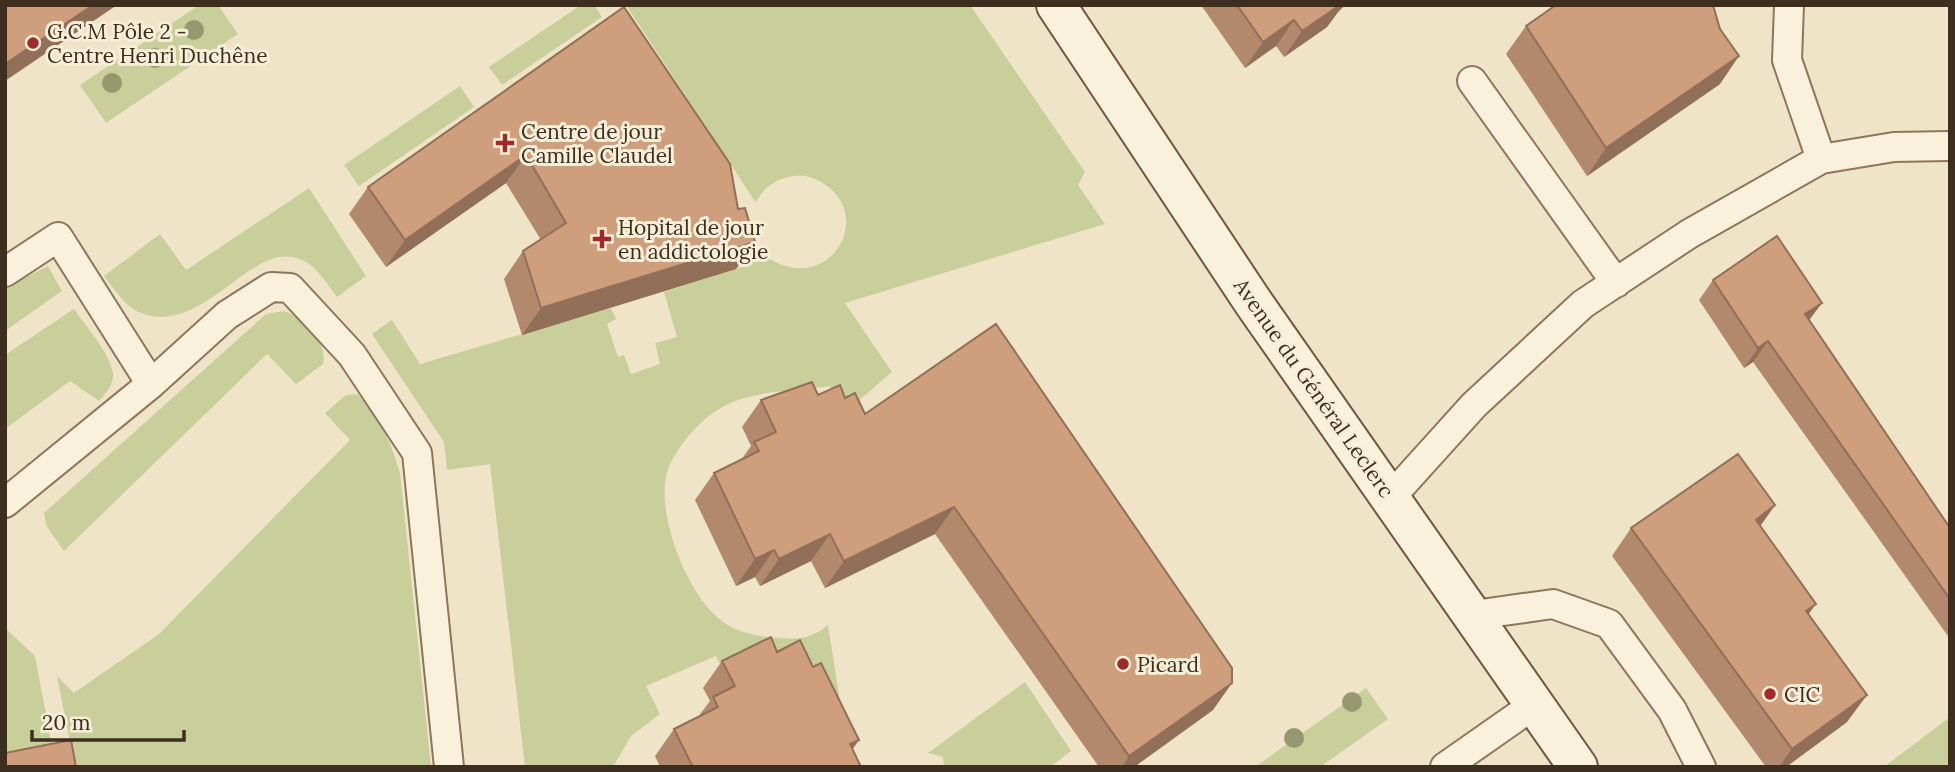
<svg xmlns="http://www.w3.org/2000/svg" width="1955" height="772" font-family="Lora,serif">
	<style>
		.green { fill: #c9cf9b }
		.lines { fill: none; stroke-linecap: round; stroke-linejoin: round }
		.lane-casing { stroke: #8d765c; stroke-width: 32 }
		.secondary-casing { stroke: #6f573f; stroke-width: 42 }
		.lane { stroke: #faf1dc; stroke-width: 28 }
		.secondary { stroke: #faf1dc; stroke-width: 38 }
		.tree { fill: #96986f }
		.wall { fill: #b2896c }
		.shaded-wall { fill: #916f58 }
		.building { fill: #cf9f7d; stroke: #916f58; stroke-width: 2 }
		.poi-dot { fill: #9e2a2b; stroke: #f7eed8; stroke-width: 2.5 }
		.labels { text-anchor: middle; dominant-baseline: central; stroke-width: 6; stroke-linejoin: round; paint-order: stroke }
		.poi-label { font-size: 21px; fill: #3d2e20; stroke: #f7eed8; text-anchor: start }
		.street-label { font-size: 21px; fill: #3d2e20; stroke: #f7eed8 }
	</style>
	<rect width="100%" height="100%" fill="#f0e4c8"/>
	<!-- green -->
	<path class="green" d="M 199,5 L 218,5 L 238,34 L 106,123 L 80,85 Z
		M 581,5 L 594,5 L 602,17 L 502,85 L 489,67 Z
		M 626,5 L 970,5 L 1085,172 L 1078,185 L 1105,224 L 845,303 L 892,372 L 836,420 L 830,386 C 796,391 746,390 716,411 C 696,424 674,450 667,473 C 655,515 690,604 728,625 C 743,634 762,637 779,638 C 800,640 812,638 828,625 L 850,764 L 726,677 L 716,656 L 646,686 L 660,714 L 631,736 L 613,767 L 525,767 L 490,464 L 447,470 L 444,442 L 372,334 L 392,320 L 420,364 L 611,308 L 616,319 L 607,324 L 618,357 L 624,355 L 631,374 L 660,364 L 655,343 L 677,337 L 664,292 L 736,269 L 765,256 C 828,299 876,217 824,184 C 815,178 805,174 794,176 C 777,178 763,187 756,203 Z
		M 460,86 L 474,107 L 359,186 L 344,165 Z
		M 309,188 L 366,276 L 337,297 C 327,284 316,265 300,259 C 256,242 217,315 162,317 C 151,317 136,313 128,305 C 119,297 111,285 104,276 L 160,234 L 186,270 Z
		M 48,266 L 62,291 L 5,331 L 5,288 Z
		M 74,309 C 84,324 115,359 113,377 C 112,387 105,394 99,401 L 70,381 L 5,429 L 5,355 Z
		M 284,311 C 304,317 328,341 323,364 L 296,384 L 267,354 L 64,551 L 46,525 L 44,513 L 266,314 Z
		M 357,394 C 379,414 392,445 400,473 L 431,767 L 75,767 L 57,676 L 74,693 L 159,634 L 350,440 L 325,413 L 346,395 Z
		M 5,628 L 35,656 L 56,767 L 5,767 Z
		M 1025,682 L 1071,751 L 1050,767 L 944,767 L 943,757 L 928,753 Z
		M 1366,688 L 1388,719 L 1320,767 L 1255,767 Z
		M 1950,717 L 1950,767 L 1884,767 Z"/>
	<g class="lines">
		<!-- lane casing -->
		<g class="lane-casing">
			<path id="lane" d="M 1789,5 L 1787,60 L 1821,159
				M 1472,81 L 1616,283
				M 5,272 L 58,237 L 151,384 L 227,315 L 271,287 L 290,288 L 352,355 L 417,453 L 449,767
				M 1390,498 L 1474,405 L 1583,304 L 1689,234 L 1821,159 L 1894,147 L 1950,146
				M 5,503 L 151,384
				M 1474,615 L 1553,604 L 1609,624 L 1672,710 L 1701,767
				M 1445,767 L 1535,704"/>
		</g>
		<!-- secondary casing -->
		<g class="secondary-casing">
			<path id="secondary" d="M 1056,5 L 1253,302 L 1578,767"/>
		</g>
		<!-- lane -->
		<use href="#lane" class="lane"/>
		<!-- secondary -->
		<use href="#secondary" class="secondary"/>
	</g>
	<!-- trees -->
	<g class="tree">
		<circle cx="194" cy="30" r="10"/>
		<circle cx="155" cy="58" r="10"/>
		<circle cx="112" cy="83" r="10"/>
		<circle cx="1352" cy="702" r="10"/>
		<circle cx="1294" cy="738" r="10"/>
	</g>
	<!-- wall -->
	<path class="wall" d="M 1201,5 L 1345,5 L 1338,12 L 1327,27 L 1284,57 L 1276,46 L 1245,68 Z
		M 624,7 L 738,209 L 755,242 L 736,269 L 522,335 L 504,279 L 523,251 L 541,240 L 506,183 L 386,267 L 349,214 L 368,187 Z
		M 1526,26 L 1720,84 L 1587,176 L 1506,54 Z
		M 1713,280 L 1809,320 L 1950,528 L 1950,639 L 1753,362 L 1744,368 L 1699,300 Z
		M 818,395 L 845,398 L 1213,710 L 1134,767 L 1099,767 L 935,534 L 825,588 L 811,561 L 760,586 L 755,577 L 736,586 L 695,500 L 714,473 L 741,460 L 751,446 L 742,427 L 761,400 Z
		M 1775,505 L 1760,526 L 1809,614 L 1847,722 L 1786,767 L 1766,767 L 1612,556 L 1631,528 Z
		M 777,652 L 852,749 L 861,767 L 660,767 L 655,756 L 674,729 L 698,717 L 710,701 L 703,688 L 722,661 Z"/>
	<!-- shaded-wall -->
	<path class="shaded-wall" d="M 93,5 L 117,5 L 5,81 L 5,64 Z
		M 1336,5 L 1345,5 L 1338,12 L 1327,27 L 1284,57 L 1302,31 Z
		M 1294,20 L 1276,46 L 1245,68 L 1263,42 Z
		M 1739,56 L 1720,84 L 1587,176 L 1606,148 Z
		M 526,155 L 506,183 L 386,267 L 405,240 Z
		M 755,242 L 736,269 L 522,335 L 541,308 Z
		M 1822,303 L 1807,323 L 1805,314 Z
		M 1768,341 L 1753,362 L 1744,368 L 1758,348 Z
		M 1775,505 L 1756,532 L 1756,520 Z
		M 954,507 L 935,534 L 825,588 L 844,561 Z
		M 830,534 L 811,561 L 760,586 L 779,559 Z
		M 774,550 L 755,577 L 736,586 L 755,559 Z
		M 1816,604 L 1796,631 L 1806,611 Z
		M 1232,683 L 1213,710 L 1134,767 L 1122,767 L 1129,756 Z
		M 1867,695 L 1847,722 L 1786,767 L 1779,767 L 1792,749 Z
		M 859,740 L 840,767 L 850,744 Z"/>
	<!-- building -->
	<path class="building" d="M 5,5 L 93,5 L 5,64 Z
		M 1237,5 L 1340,5 L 1302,31 L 1294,20 L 1263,42 Z
		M 1556,5 L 1713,5 L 1720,29 L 1739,56 L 1606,148 L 1526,26 Z
		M 624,7 L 730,164 L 738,209 L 745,208 L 755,242 L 541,308 L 523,251 L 566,223 L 526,155 L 405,240 L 368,187 Z
		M 1777,236 L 1822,303 L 1805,314 L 1950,528 L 1950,599 L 1768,341 L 1758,348 L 1713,280 Z
		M 996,324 L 1232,668 L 1232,683 L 1129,756 L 954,507 L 844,561 L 830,534 L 779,559 L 774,550 L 755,559 L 714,473 L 759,451 L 754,442 L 776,432 L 761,400 L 812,382 L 818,395 L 840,385 L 845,398 L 855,393 L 865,414 Z
		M 1738,454 L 1775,505 L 1756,520 L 1816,604 L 1806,611 L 1867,695 L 1792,749 L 1631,528 Z
		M 771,637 L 777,652 L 800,640 L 813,667 L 821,663 L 859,740 L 850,744 L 861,767 L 693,767 L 674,729 L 718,707 L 713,697 L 735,686 L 722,661 Z
		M 71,740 L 76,767 L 5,767 L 5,753 Z"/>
	<!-- markers -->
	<g class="poi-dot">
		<circle cx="33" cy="43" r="7"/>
		<path d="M501.5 132.5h7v7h7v7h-7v7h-7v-7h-7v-7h7z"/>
		<path d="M598.5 228.5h7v7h7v7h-7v7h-7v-7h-7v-7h7z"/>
		<circle cx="1123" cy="664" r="7"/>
		<circle cx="1770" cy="694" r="7"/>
	</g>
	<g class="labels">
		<!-- poi labels -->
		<g class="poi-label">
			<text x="47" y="31">G.C.M Pôle 2 -<tspan x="47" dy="24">Centre Henri Duchêne</tspan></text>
			<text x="521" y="131">Centre de jour<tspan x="521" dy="24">Camille Claudel</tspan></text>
			<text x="618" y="227">Hopital de jour<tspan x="618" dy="24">en addictologie</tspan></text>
			<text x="1137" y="664">Picard</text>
			<text x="1784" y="694">CIC</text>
		</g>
		<!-- street labels -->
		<g class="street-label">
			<text transform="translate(1314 388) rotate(55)">Avenue du Général Leclerc</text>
		</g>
	</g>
	<!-- border -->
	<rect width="1955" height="772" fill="none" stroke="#3d2e20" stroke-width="14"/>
	<!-- scale -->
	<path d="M32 730v10h152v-10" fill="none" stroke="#3d2e20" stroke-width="3.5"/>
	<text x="42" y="730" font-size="21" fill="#3d2e20" stroke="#f7eed8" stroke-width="5" paint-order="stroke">20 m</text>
</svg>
